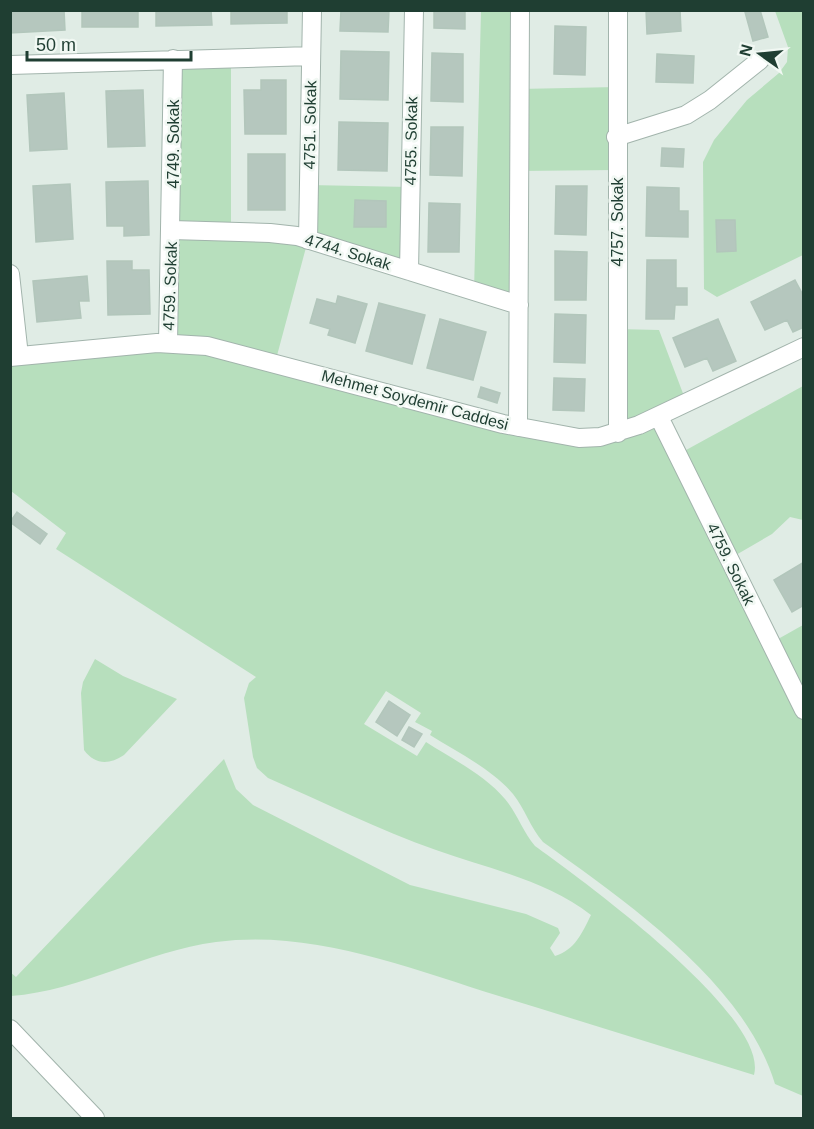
<svg xmlns="http://www.w3.org/2000/svg" width="814" height="1129" font-family="Arial,sans-serif">
	<style>
		.green { fill: #b7dfbd }
		.building { fill: #b5c7be; stroke: #b2c6bb; stroke-width: 1.5 }
		.lines { fill: none; stroke-linecap: round; stroke-linejoin: round }
		.minor-casing { stroke: #a2b4ac; stroke-width: 20 }
		.minor { stroke: #fff; stroke-width: 18 }
		.labels { text-anchor: middle; dominant-baseline: central; stroke-width: 5; stroke-linejoin: round; paint-order: stroke }
		.street-label { font-size: 16px; fill: #1f3e32; stroke: #f1f8f3 }
	</style>
	<rect width="100%" height="100%" fill="#e0ece5"/>
	<!-- green -->
	<path class="green" d="M 481,11 L 520,11 L 519,89 L 617,87 L 616,170 L 519,171 L 519,305 L 474,291 Z
		M 775,11 L 803,11 L 803,255 L 717,297 L 704,289 L 703,162 L 714,140 L 747,100 L 779,73 L 787,62 L 788,47 Z
		M 231,56 L 231,231 L 297,236 L 309,185 L 410,187 L 409,271 L 308,240 L 275,363 L 503,424 L 618,433 L 617,329 L 659,330 L 687,404 L 659,417 L 677,455 L 803,386 L 803,520 L 790,517 L 772,534 L 729,559 L 771,643 L 803,625 L 803,1096 L 775,1084 C 744,982 626,902 543,842 C 530,827 525,809 513,794 C 492,769 457,752 430,735 L 432,731 L 415,722 L 421,713 L 386,691 L 364,724 L 417,756 L 426,742 C 452,759 485,775 505,799 C 517,813 523,832 535,846 C 582,880 770,1016 754,1075 C 669,1049 584,1022 499,996 C 409,968 312,929 216,942 C 146,951 81,991 11,996 L 10,972 L 16,977 L 224,759 L 236,789 L 253,805 L 410,885 L 526,914 L 558,928 L 560,933 L 550,948 L 555,956 C 575,950 582,933 591,915 C 546,880 489,869 436,850 C 379,830 323,802 268,778 L 257,768 L 253,757 L 244,698 L 249,683 L 256,677 L 56,549 L 66,533 L 11,491 L 11,357 L 168,342 L 173,59 Z
		M 95,659 L 123,676 L 177,699 L 124,755 C 109,765 95,765 84,750 L 81,693 L 83,682 Z"/>
	<!-- building -->
	<path class="building" d="M 10,10 L 64,10 L 65,30 L 10,33 Z
		M 82,10 L 138,10 L 138,27 L 82,27 Z
		M 156,10 L 211,10 L 212,25 L 156,26 Z
		M 231,10 L 287,10 L 287,23 L 231,24 Z
		M 341,10 L 389,10 L 388,32 L 340,31 Z
		M 434,10 L 465,10 L 465,29 L 434,28 Z
		M 646,10 L 680,10 L 681,31 L 647,34 Z
		M 752,10 L 760,10 L 768,37 L 753,41 L 745,12 Z
		M 555,26 L 586,27 L 585,75 L 554,74 Z
		M 341,51 L 389,52 L 388,100 L 340,99 Z
		M 432,53 L 463,54 L 463,102 L 431,101 Z
		M 657,54 L 694,56 L 693,83 L 656,82 Z
		M 261,80 L 286,80 L 286,134 L 245,134 L 244,90 L 261,90 Z
		M 143,90 L 145,146 L 108,147 L 106,91 Z
		M 64,93 L 67,149 L 30,151 L 27,95 Z
		M 339,122 L 388,123 L 387,171 L 338,170 Z
		M 431,127 L 463,127 L 462,176 L 430,175 Z
		M 662,148 L 684,149 L 683,167 L 661,166 Z
		M 248,154 L 285,154 L 285,210 L 248,210 Z
		M 148,181 L 149,235 L 124,236 L 124,226 L 107,226 L 106,182 Z
		M 70,184 L 73,239 L 36,242 L 33,186 Z
		M 556,186 L 587,186 L 586,235 L 555,234 Z
		M 647,187 L 679,188 L 679,211 L 688,211 L 688,237 L 646,236 Z
		M 355,200 L 386,201 L 386,227 L 354,227 Z
		M 429,203 L 460,204 L 459,252 L 428,252 Z
		M 716,220 L 735,220 L 736,251 L 717,252 Z
		M 555,251 L 587,252 L 586,300 L 555,300 Z
		M 647,260 L 676,260 L 676,288 L 687,288 L 687,305 L 675,305 L 674,319 L 646,319 Z
		M 107,261 L 132,261 L 132,270 L 149,270 L 150,314 L 108,315 Z
		M 87,276 L 89,301 L 79,301 L 81,318 L 37,322 L 33,281 Z
		M 795,280 L 804,297 L 804,327 L 793,332 L 787,320 L 765,330 L 751,302 Z
		M 338,296 L 367,304 L 355,343 L 328,335 L 330,329 L 310,323 L 317,299 L 336,304 Z
		M 379,303 L 425,315 L 412,364 L 366,351 Z
		M 555,314 L 586,315 L 585,363 L 554,362 Z
		M 440,319 L 486,332 L 473,380 L 427,368 Z
		M 718,319 L 736,361 L 713,371 L 707,358 L 685,367 L 673,338 Z
		M 554,378 L 585,379 L 584,411 L 553,410 Z
		M 481,387 L 500,393 L 497,403 L 478,397 Z
		M 17,512 L 47,534 L 40,544 L 10,522 Z
		M 804,562 L 804,605 L 792,612 L 774,580 Z
		M 389,701 L 410,715 L 397,736 L 376,722 Z
		M 409,727 L 422,734 L 414,747 L 402,740 Z"/>
	<g class="lines">
		<!-- minor casing -->
		<g class="minor-casing">
			<path id="minor" d="M 618,10 L 618,433
				M 10,65 L 311,56
				M 616,137 L 686,115 L 710,100 L 760,60
				M 172,230 L 270,233 L 297,236 L 519,305
				M 308,240 L 312,10
				M 409,271 L 414,10
				M 10,274 L 19,356
				M 168,343 L 173,59
				M 10,357 L 157,343 L 207,346 L 503,424 L 579,438 L 600,437 L 639,425 L 804,347
				M 659,417 L 804,710
				M 518,427 L 520,10
				M 10,1029 L 95,1118"/>
		</g>
		<!-- minor -->
		<use href="#minor" class="minor"/>
	</g>
	<g class="labels">
		<!-- street labels -->
		<g class="street-label">
			<text transform="translate(310 125) rotate(-89)">4751. Sokak</text>
			<text transform="translate(411 141) rotate(-89)">4755. Sokak</text>
			<text transform="translate(173 144) rotate(-90)">4749. Sokak</text>
			<text transform="translate(617 222) rotate(-90)">4757. Sokak</text>
			<text transform="translate(348 252) rotate(17)">4744. Sokak</text>
			<text transform="translate(170 286) rotate(-88)">4759. Sokak</text>
			<text transform="translate(415 400) rotate(15)">Mehmet Soydemir Caddesi</text>
			<text transform="translate(731 564) rotate(64)">4759. Sokak</text>
		</g>
	</g>
	<!-- border -->
	<rect width="814" height="1129" fill="none" stroke="#1f3e32" stroke-width="24"/>
	<!-- north arrow -->
	<g transform="translate(760 54) rotate(285)" stroke="#f1f8f3" stroke-width="4.5" paint-order="stroke">
	<path d="M0-4.5L10 22L0 15L-10 22Z" fill="#1f3e32"/>
	<text y="-9" font-size="16" font-weight="bold" text-anchor="middle" fill="#1f3e32">N</text>
	</g>
	<!-- scale -->
	<path d="M27 51v9h164v-9" fill="none" stroke="#1f3e32" stroke-width="3"/>
	<text x="36" y="51" font-size="18" fill="#1f3e32" stroke="#f1f8f3" stroke-width="4.5" paint-order="stroke">50 m</text>
</svg>
